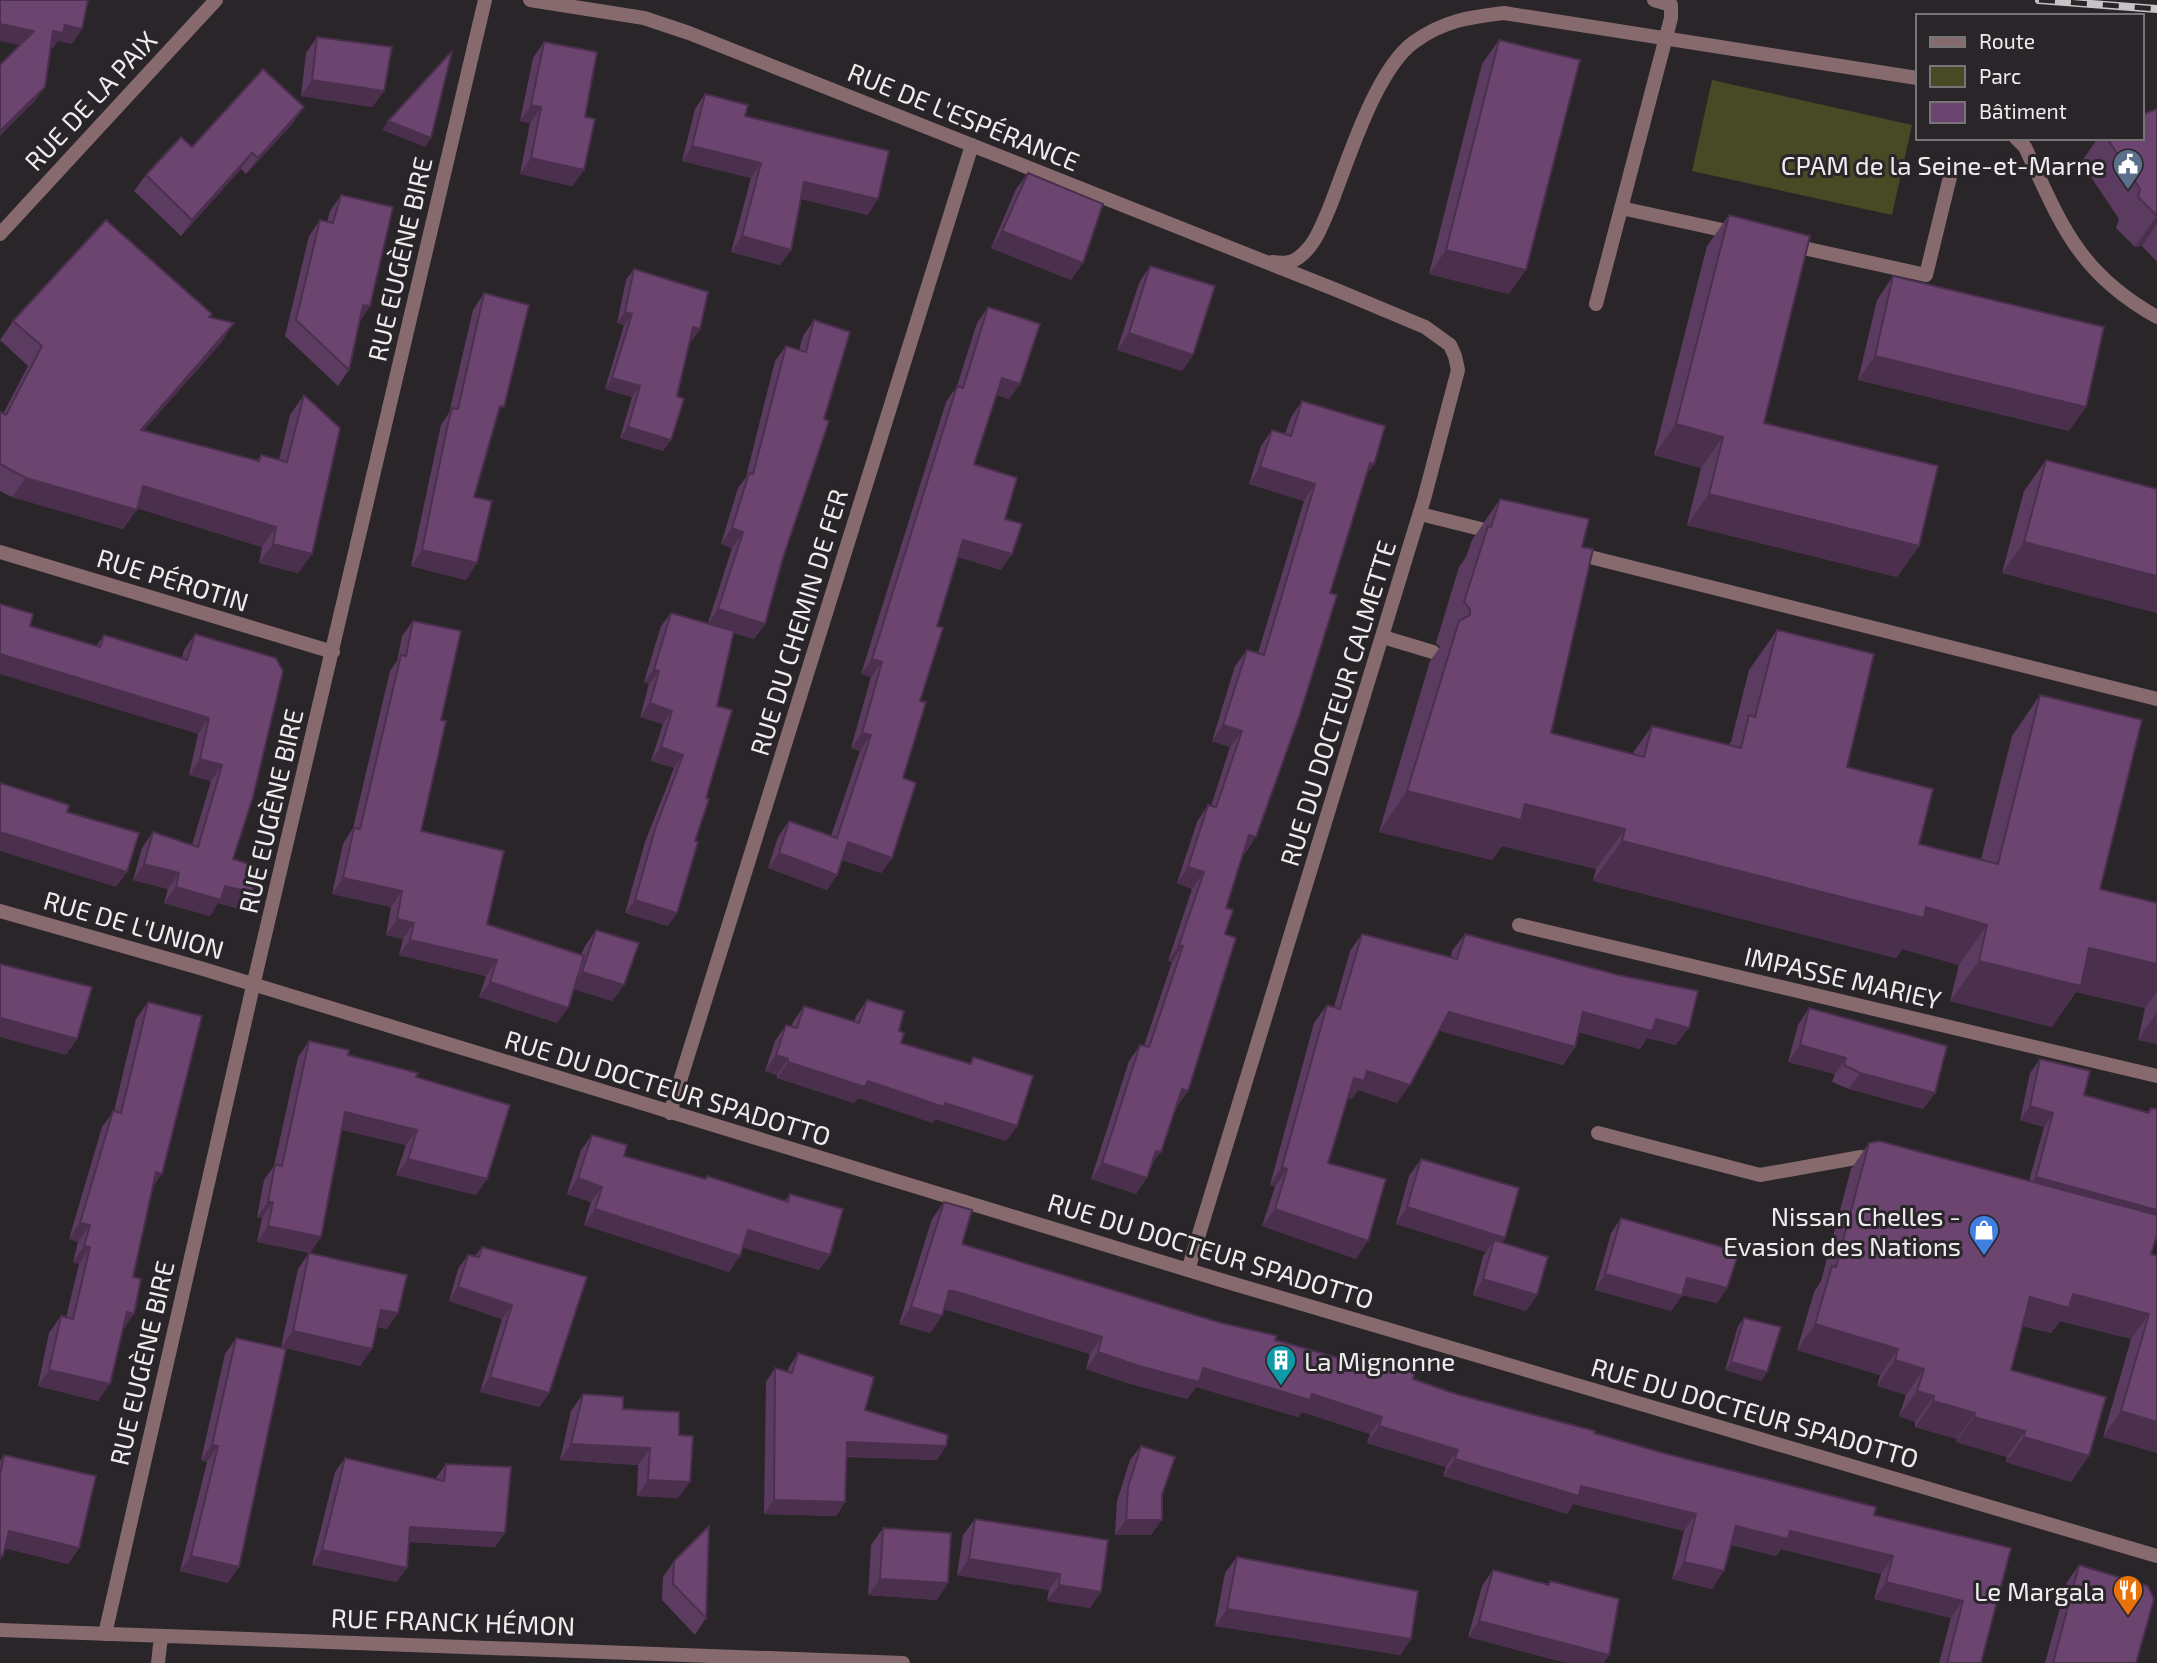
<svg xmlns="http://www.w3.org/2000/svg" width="2157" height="1663" font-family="'Exo 2',sans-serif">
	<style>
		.green { fill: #484a25 }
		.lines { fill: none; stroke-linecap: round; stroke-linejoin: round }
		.lane { stroke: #876a6e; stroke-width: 14 }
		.street { stroke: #876a6e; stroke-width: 14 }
		.rail-casing { stroke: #c6c4c6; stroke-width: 8 }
		.rail { stroke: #292529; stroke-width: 5; stroke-dasharray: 16; stroke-linecap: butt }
		.wall { fill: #5c3b60 }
		.shaded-wall { fill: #4b304e }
		.building { fill: #6b4570; stroke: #4b304e; stroke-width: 2 }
		.labels { text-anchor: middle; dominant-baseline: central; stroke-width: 6; stroke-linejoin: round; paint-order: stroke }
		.street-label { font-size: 26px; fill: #eeecee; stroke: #292529 }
		.poi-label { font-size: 26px; fill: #eeecee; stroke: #292529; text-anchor: end }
	</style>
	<rect width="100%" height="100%" fill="#292529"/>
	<!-- green -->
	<path class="green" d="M 1712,80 L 1912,125 L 1892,215 L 1692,171 Z"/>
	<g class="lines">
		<!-- lane -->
		<path class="lane" d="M 1621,208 L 1736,233
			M 1790,245 L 1926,275 L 1951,173
			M 1596,304 L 1671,18 L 1671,5 L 1654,0
			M 1420,514 L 1497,533
			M 1574,553 L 2157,699
			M 1383,637 L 1433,652
			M 1598,1133 L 1760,1175 L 1861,1157 L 1876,1161"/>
		<!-- street -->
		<path class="street" d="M 530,0 L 644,18 L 689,33 L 1339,291 L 1425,327 L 1450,345 L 1455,356 L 1458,370 L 1424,499 L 1188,1270
			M 2016,138 L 2025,147 C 2061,224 2078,273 2157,317
			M 0,234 L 216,0
			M 1272,262 C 1281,263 1290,264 1298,258 C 1315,246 1321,227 1329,209 C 1347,164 1375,70 1414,42 C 1443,21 1469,17 1504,13 L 1917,78
			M 0,552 L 333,652
			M 0,911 L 200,968 L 1224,1281 L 2157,1556
			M 1519,925 L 2157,1076
			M 670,1113 L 972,145
			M 0,1630 L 903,1663
			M 105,1634 L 253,986 L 485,0
			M 158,1663 L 161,1636"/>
		<!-- rail casing -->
		<g class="rail-casing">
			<path id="rail" d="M 2039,0 L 2157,9"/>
		</g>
		<!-- rail -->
		<use href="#rail" class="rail"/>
	</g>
	<!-- wall -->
	<path class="wall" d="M 317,37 L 384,91 L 372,107 L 301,96 L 306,53 Z
		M 1499,40 L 1509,294 L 1429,274 L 1482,64 Z
		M 544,42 L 584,170 L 572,186 L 520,174 L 530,123 L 520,121 L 533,58 Z
		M 705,94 L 745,116 L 868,215 L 801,199 L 791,250 L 780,265 L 731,252 L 751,178 L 682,161 L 695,109 Z
		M 304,107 L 293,123 L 246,174 L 241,169 L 181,236 L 134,191 L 146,175 L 192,147 Z
		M 2157,109 L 2157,262 L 2142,246 L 2135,247 L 2116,228 L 2119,219 L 2081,162 L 2098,138 L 2141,138 Z
		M 1028,173 L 1071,280 L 991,248 L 1016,189 Z
		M 341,195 L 370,306 L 359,322 L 349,370 L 338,386 L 285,336 L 309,236 L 320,220 L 327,222 L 330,211 Z
		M 1729,215 L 1764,423 L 1919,546 L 1897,577 L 1687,525 L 1701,468 L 1654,455 L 1707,246 Z
		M 1150,266 L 1193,355 L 1182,371 L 1117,350 L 1139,283 Z
		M 634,269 L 700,329 L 692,340 L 690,340 L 663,451 L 620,438 L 632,397 L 605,389 L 624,325 L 617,323 L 626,280 Z
		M 1893,276 L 2069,431 L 1858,380 L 1877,300 Z
		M 484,293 L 497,417 L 474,497 L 466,580 L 411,566 L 441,425 L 449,413 L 473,310 Z
		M 988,307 L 1020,384 L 1009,399 L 997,395 L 974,464 L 1005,519 L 1001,570 L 958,557 L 937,626 L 903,778 L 892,858 L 881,873 L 842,860 L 827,890 L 768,868 L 778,837 L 789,821 L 831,836 L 860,751 L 851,748 L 871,677 L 861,674 L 946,402 L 957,386 L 977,323 Z
		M 210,317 L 221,343 L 144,430 L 257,460 L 261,455 L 279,460 L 290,415 L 304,395 L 312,554 L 298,573 L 259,563 L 262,547 L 137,508 L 123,529 L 12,497 L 0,491 L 0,412 L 3,414 L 28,366 L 0,340 L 13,321 Z
		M 814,320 L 824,419 L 765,624 L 754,639 L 734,633 L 668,926 L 625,913 L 645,842 L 674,768 L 651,761 L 663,724 L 640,717 L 649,684 L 644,682 L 661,626 L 671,613 L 708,623 L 732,548 L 721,544 L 738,488 L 746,477 L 775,361 L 786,346 L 799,350 L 803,336 Z
		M 1302,401 L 1374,464 L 1366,474 L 1245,854 L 1243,853 L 1226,908 L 1225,934 L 1177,1107 L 1176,1107 L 1152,1165 L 1136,1194 L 1091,1179 L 1129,1061 L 1140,1045 L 1144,1046 L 1172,962 L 1168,961 L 1192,889 L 1177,883 L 1197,822 L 1208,805 L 1211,806 L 1230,747 L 1212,741 L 1235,666 L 1247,650 L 1258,653 L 1304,501 L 1249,484 L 1261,446 L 1272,430 L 1285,434 L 1291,417 Z
		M 2046,460 L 2157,489 L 2157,613 L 2002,573 L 2024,491 Z
		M 1500,499 L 1582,547 L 1551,733 L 1632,754 L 1652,726 L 1728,745 L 1731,742 L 1749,670 L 1777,630 L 1847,767 L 1919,844 L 1981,859 L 2012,736 L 2040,695 L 2100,889 L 2157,903 L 2157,1044 L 2138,1040 L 2145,1008 L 2076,992 L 2052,1027 L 1950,1001 L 1959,965 L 1902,949 L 1896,958 L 1593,881 L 1596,869 L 1502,846 L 1492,860 L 1379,832 L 1430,661 L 1440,647 L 1436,643 L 1459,567 L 1466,557 L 1472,540 Z
		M 413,621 L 441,720 L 421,831 L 487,924 L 581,955 L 585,946 L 596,930 L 624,985 L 612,1001 L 574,989 L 557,1023 L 479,997 L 486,976 L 399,955 L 403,939 L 386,935 L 391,907 L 332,894 L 343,844 L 353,828 L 390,671 L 397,661 L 402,636 Z
		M 30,626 L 96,646 L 104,635 L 182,658 L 184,650 L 195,634 L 276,658 L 233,859 L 240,909 L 218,903 L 210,916 L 164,903 L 168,889 L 133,880 L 142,848 L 153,832 L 192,845 L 211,781 L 189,775 L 198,734 Z
		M 1362,934 L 1451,957 L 1452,951 L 1465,934 L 1676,1045 L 1647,1038 L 1640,1049 L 1579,1032 L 1575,1047 L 1563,1065 L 1439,1030 L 1397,1103 L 1358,1090 L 1352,1099 L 1348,1098 L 1328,1163 L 1356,1259 L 1262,1226 L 1275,1187 L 1270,1185 L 1314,1023 L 1327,1005 L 1334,1007 L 1350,951 Z
		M 867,1000 L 899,1031 L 901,1043 L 969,1064 L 973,1057 L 1017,1126 L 1006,1141 L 935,1119 L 933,1123 L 858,1098 L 854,1103 L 777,1078 L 777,1075 L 765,1071 L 775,1041 L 786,1025 L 791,1027 L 793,1022 L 804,1006 L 854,1022 L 856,1016 Z
		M 148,1002 L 152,1188 L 133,1277 L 123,1330 L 98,1401 L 38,1386 L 49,1333 L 61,1316 L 66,1318 L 79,1264 L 73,1262 L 78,1242 L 69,1239 L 102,1127 L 114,1111 L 136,1019 Z
		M 1809,1008 L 1935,1093 L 1923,1109 L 1849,1089 L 1832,1082 L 1835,1074 L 1788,1062 L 1798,1025 Z
		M 309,1041 L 416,1077 L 487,1179 L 476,1195 L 396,1175 L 406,1145 L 342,1130 L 321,1237 L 310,1253 L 257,1242 L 262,1218 L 257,1217 L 264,1180 L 274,1166 L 298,1057 Z
		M 2040,1059 L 2084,1095 L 2147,1112 L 2151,1108 L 2151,1254 L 2157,1256 L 2157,1453 L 2103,1437 L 2131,1339 L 2060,1321 L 2051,1333 L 2022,1326 L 2011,1370 L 2071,1482 L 2006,1462 L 2007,1457 L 1956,1442 L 1957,1439 L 1915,1427 L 1915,1422 L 1899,1416 L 1906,1395 L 1877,1386 L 1880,1375 L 1797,1350 L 1814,1292 L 1821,1281 L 1851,1169 L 1869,1143 L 2029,1181 L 2044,1127 L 2020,1120 L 2030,1073 Z
		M 592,1135 L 624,1156 L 705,1179 L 707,1176 L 785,1201 L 790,1194 L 819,1270 L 742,1247 L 729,1272 L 584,1225 L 591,1202 L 567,1194 L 581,1150 Z
		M 1421,1159 L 1502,1243 L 1537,1295 L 1526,1311 L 1473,1295 L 1483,1256 L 1486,1252 L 1396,1224 L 1409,1176 Z
		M 944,1202 L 962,1244 L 1275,1340 L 1364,1366 L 1372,1355 L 1413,1379 L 1456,1394 L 1874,1515 L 2011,1548 L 1981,1663 L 1939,1663 L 1951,1618 L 1874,1599 L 1881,1574 L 1781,1549 L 1776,1556 L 1731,1545 L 1712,1589 L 1672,1579 L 1684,1531 L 1573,1504 L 1567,1514 L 1443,1476 L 1446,1467 L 1367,1443 L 1370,1434 L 1302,1412 L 1298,1417 L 1196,1387 L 1187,1399 L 1127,1383 L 1086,1369 L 1090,1354 L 944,1309 L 942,1316 L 930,1333 L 899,1324 L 932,1219 Z
		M 1621,1218 L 1727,1288 L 1717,1303 L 1682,1295 L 1671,1311 L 1595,1290 L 1611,1233 Z
		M 482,1247 L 587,1277 L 549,1393 L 539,1407 L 480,1392 L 502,1319 L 449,1301 L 458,1269 L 468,1255 L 475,1256 Z
		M 309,1253 L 387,1329 L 377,1327 L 360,1366 L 281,1347 L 298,1269 Z
		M 1744,1318 L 1767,1372 L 1761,1381 L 1725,1370 L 1738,1326 Z
		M 236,1338 L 228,1583 L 180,1571 L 207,1462 L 201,1460 L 225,1354 Z
		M 798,1353 L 865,1410 L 946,1446 L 937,1460 L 847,1457 L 845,1502 L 836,1516 L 764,1514 L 766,1382 L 775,1368 L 787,1372 L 789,1367 Z
		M 583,1394 L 623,1409 L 679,1435 L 678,1498 L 637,1496 L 638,1465 L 560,1460 L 571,1411 Z
		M 1141,1446 L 1162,1495 L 1151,1535 L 1115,1535 L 1117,1501 L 1130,1460 Z
		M 4,1455 L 79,1548 L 68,1564 L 5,1548 L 0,1560 L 0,1461 Z
		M 345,1458 L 435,1479 L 446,1464 L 505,1533 L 495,1547 L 409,1542 L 397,1582 L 312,1565 L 335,1472 Z
		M 975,1519 L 1108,1540 L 1090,1608 L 1047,1601 L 1049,1590 L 957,1575 L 963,1535 Z
		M 883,1528 L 937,1600 L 868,1595 L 871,1545 Z
		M 1237,1557 L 1411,1639 L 1400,1655 L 1215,1626 L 1225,1573 Z
		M 674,1561 L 706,1618 L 695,1635 L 662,1600 L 663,1577 Z
		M 2079,1565 L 2136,1663 L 2045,1663 L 2067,1582 Z
		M 1493,1570 L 1547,1585 L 1550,1581 L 1609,1655 L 1603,1663 L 1567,1663 L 1468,1637 L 1482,1586 Z"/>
	<!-- shaded-wall -->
	<path class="shaded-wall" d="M 0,24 L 34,31 L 23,46 L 0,41 Z
		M 65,25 L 82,29 L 72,44 L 58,41 L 53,48 L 42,46 L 53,31 Z
		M 312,80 L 384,91 L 372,107 L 301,96 Z
		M 45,87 L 34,102 L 0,136 L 0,131 Z
		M 531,105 L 541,107 L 530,123 L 520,121 Z
		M 304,107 L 293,123 L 246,174 L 258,158 Z
		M 388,121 L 431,138 L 425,147 L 382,130 Z
		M 692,146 L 761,163 L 751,178 L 682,161 Z
		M 252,153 L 241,169 L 181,236 L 192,220 Z
		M 531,158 L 584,170 L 572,186 L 520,174 Z
		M 804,182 L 878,199 L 868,215 L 793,197 Z
		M 2157,216 L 2157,224 L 2142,246 L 2135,247 Z
		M 1002,231 L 1083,263 L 1071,280 L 991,248 Z
		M 742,236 L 791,250 L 780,265 L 731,252 Z
		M 1446,250 L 1526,270 L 1509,294 L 1429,274 Z
		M 363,305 L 370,306 L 359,322 Z
		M 625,312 L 632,314 L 624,325 L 617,323 Z
		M 234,323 L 221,343 L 127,449 L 141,430 Z
		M 693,327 L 700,329 L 692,340 L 685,339 Z
		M 1129,333 L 1193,355 L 1182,371 L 1117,350 Z
		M 1875,356 L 2086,407 L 2069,431 L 1858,380 Z
		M 612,378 L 640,386 L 632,397 L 605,389 Z
		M 1002,378 L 1020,384 L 1009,399 L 991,393 Z
		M 1676,424 L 1723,437 L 1701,468 L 1654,455 Z
		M 628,427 L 671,440 L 663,451 L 620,438 Z
		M 1370,463 L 1374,464 L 1362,480 Z
		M 1260,467 L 1315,484 L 1304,501 L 1249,484 Z
		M 26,478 L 137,510 L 123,529 L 12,497 Z
		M 143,486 L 276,527 L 262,547 L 130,506 Z
		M 1709,494 L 1919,546 L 1897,577 L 1687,525 Z
		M 732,528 L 743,532 L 732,548 L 721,544 Z
		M 963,540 L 1012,554 L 1001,570 L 952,555 Z
		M 2024,542 L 2157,576 L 2157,613 L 2002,573 Z
		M 273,544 L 312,554 L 298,573 L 259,563 Z
		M 422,550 L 477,563 L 466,580 L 411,566 Z
		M 718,609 L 765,624 L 754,639 L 707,625 Z
		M 0,654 L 209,718 L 198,734 L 0,674 Z
		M 872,659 L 882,662 L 871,677 L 861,674 Z
		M 654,669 L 659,671 L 649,684 L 644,682 Z
		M 650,703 L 672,711 L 663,724 L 640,717 Z
		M 1223,725 L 1242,731 L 1230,747 L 1212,741 Z
		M 862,733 L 871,735 L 860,751 L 851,748 Z
		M 661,747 L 683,755 L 674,768 L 651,761 Z
		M 200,759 L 222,765 L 211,781 L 189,775 Z
		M 1407,791 L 1525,804 L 1625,829 L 1596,869 L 1502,846 L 1492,860 L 1379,832 Z
		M 0,832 L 127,872 L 116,887 L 0,851 Z
		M 1249,835 L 1256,837 L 1245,854 L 1238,851 Z
		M 1622,841 L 1926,907 L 1987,925 L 1959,965 L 1902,949 L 1896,958 L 1593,881 Z
		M 848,842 L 892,858 L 881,873 L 837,858 Z
		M 779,853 L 837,875 L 827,890 L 768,868 Z
		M 144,864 L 179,873 L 168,889 L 133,880 Z
		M 1188,867 L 1204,872 L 1192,889 L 1177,883 Z
		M 343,878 L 402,891 L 391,907 L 332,894 Z
		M 225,886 L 252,893 L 240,909 L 218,903 L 210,916 L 164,903 L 176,887 Z
		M 635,900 L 677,913 L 668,926 L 625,913 Z
		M 397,919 L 414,923 L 403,939 L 386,935 Z
		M 410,940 L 497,960 L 486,976 L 399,955 Z
		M 1179,945 L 1183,946 L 1172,962 L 1168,961 Z
		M 2089,948 L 2157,964 L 2157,991 L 2145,1008 L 2076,992 L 2052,1027 L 1950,1001 L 1979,961 Z
		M 582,972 L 624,985 L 612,1001 L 570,988 Z
		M 490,982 L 568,1008 L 557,1023 L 479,997 Z
		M 1449,1012 L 1575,1047 L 1563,1065 L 1436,1030 Z
		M 1583,1012 L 1656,1019 L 1689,1028 L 1676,1045 L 1647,1038 L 1640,1049 L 1570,1030 Z
		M 2157,1012 L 2157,1044 L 2138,1040 Z
		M 1,1018 L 77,1039 L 66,1055 L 0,1037 L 0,1020 Z
		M 1800,1045 L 1846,1058 L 1835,1074 L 1788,1062 Z
		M 776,1055 L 788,1059 L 777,1075 L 765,1071 Z
		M 788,1062 L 868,1081 L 945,1103 L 1017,1126 L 1006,1141 L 935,1119 L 933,1123 L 858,1098 L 854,1103 L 777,1078 Z
		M 1367,1071 L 1410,1085 L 1397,1103 L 1358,1090 L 1352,1099 L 1342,1096 L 1354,1078 Z
		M 1860,1073 L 1935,1093 L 1923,1109 L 1849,1089 Z
		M 1182,1089 L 1188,1091 L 1177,1107 L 1170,1105 Z
		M 2030,1106 L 2053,1113 L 2044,1127 L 2020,1120 Z
		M 345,1112 L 417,1130 L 406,1145 L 334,1128 Z
		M 1156,1151 L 1161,1152 L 1149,1168 Z
		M 408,1159 L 487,1179 L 476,1195 L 396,1175 Z
		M 1102,1163 L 1147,1178 L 1136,1194 L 1091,1179 Z
		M 1282,1167 L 1287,1169 L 1275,1187 L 1270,1185 Z
		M 156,1172 L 162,1174 L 151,1190 Z
		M 2036,1177 L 2157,1210 L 2157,1221 L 2026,1191 Z
		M 578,1178 L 602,1187 L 591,1202 L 567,1194 Z
		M 268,1202 L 273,1202 L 262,1218 L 257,1217 Z
		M 1407,1207 L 1505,1238 L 1494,1255 L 1494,1240 L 1486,1252 L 1396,1224 Z
		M 595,1209 L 740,1256 L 729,1272 L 584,1225 Z
		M 1275,1209 L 1368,1241 L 1356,1259 L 1262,1226 Z
		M 80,1223 L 90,1225 L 78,1242 L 69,1239 Z
		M 268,1226 L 321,1237 L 310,1253 L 257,1242 Z
		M 748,1230 L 830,1255 L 819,1270 L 737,1246 Z
		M 84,1246 L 90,1247 L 79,1264 L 73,1262 Z
		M 1605,1274 L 1682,1296 L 1671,1311 L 1595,1290 Z
		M 1687,1278 L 1727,1288 L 1717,1303 L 1676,1294 Z
		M 1483,1279 L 1537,1295 L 1526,1311 L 1473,1295 Z
		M 458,1287 L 512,1305 L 502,1319 L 449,1301 Z
		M 949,1291 L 954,1291 L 1102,1337 L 1090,1354 L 942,1308 Z
		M 2073,1294 L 2149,1314 L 2131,1339 L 2060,1321 L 2051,1333 L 2012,1323 L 2030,1297 Z
		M 911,1307 L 942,1316 L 930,1333 L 899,1324 Z
		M 381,1310 L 398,1313 L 387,1329 L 369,1326 Z
		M 127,1312 L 134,1314 L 123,1330 Z
		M 1815,1324 L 1898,1349 L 1880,1375 L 1797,1350 Z
		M 293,1331 L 372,1349 L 360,1366 L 281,1347 Z
		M 1098,1352 L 1203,1368 L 1312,1394 L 1382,1417 L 1370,1434 L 1302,1412 L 1298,1417 L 1196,1387 L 1187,1399 L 1127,1383 L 1086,1369 Z
		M 1895,1360 L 1924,1369 L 1906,1395 L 1877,1386 Z
		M 1731,1362 L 1767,1372 L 1761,1381 L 1725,1370 Z
		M 49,1370 L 110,1384 L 98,1401 L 38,1386 Z
		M 490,1377 L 549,1393 L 539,1407 L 480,1392 Z
		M 1917,1391 L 1934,1396 L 1915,1422 L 1899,1416 Z
		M 1933,1401 L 1975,1413 L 1957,1439 L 1915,1427 Z
		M 2121,1411 L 2157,1422 L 2157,1453 L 2103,1437 Z
		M 1974,1417 L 2025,1431 L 2007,1457 L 1956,1442 Z
		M 1379,1426 L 1458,1450 L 1446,1467 L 1367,1443 Z
		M 2024,1437 L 2089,1456 L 2071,1482 L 2006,1462 Z
		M 847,1442 L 946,1446 L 937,1460 L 838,1456 Z
		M 571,1444 L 650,1448 L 638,1465 L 560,1460 Z
		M 212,1445 L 218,1446 L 207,1462 L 201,1460 Z
		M 1455,1459 L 1581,1486 L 1696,1514 L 1684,1531 L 1573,1504 L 1567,1514 L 1443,1476 Z
		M 648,1480 L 690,1482 L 678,1498 L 637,1496 Z
		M 774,1500 L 845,1502 L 836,1516 L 764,1514 Z
		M 1126,1520 L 1162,1520 L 1151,1535 L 1115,1535 Z
		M 1736,1526 L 1790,1531 L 1893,1556 L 1881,1574 L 1781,1549 L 1776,1556 L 1724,1543 Z
		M 410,1527 L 505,1533 L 495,1547 L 399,1541 Z
		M 9,1531 L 79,1548 L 68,1564 L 0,1547 Z
		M 322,1550 L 407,1568 L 397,1582 L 312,1565 Z
		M 191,1556 L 239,1567 L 228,1583 L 180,1571 Z
		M 969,1559 L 1060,1574 L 1049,1590 L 957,1575 Z
		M 1684,1562 L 1724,1571 L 1712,1589 L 1672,1579 Z
		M 880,1579 L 948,1583 L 937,1600 L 868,1595 Z
		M 1886,1582 L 1963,1601 L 1951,1618 L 1874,1599 Z
		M 1059,1585 L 1101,1592 L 1090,1608 L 1047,1601 Z
		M 1227,1609 L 1411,1639 L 1400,1655 L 1215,1626 Z
		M 1479,1621 L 1609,1655 L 1603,1663 L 1567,1663 L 1468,1637 Z"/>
	<!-- building -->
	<path class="building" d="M 0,0 L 88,0 L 82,29 L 65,25 L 63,33 L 53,31 L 45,87 L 0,131 L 0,65 L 34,31 L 0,24 Z
		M 317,37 L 392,47 L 384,91 L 312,80 Z
		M 1499,40 L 1580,60 L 1526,270 L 1446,250 Z
		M 544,42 L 597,52 L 585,117 L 595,119 L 584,170 L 531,158 L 541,107 L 531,105 Z
		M 452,51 L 431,138 L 388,121 Z
		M 263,69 L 304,107 L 258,158 L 252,153 L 192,220 L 146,175 L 181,137 L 192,147 Z
		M 705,94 L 748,105 L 745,116 L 889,151 L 878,199 L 804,182 L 791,250 L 742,236 L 761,163 L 692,146 Z
		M 2157,109 L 2157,216 L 2138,197 L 2140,189 L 2107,138 L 2141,138 L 2141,115 Z
		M 1028,173 L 1103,204 L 1083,263 L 1002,231 Z
		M 341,195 L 393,207 L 370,306 L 363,305 L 349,370 L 296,320 L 320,220 L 333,223 Z
		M 1729,215 L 1810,236 L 1764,423 L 1938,466 L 1919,546 L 1709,494 L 1723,437 L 1676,424 Z
		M 106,220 L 212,314 L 209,317 L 234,323 L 141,430 L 259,461 L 261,455 L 287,462 L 304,395 L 340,428 L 312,554 L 273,544 L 276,527 L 143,486 L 137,510 L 26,478 L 0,464 L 0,412 L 6,415 L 42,346 L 13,321 Z
		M 1150,266 L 1215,286 L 1193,355 L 1129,333 Z
		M 634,269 L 708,292 L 700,329 L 693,327 L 677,396 L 684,399 L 671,440 L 628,427 L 640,386 L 612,378 L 632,314 L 625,312 Z
		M 1893,276 L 2104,327 L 2086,407 L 1875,356 Z
		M 484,293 L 529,305 L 504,407 L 500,406 L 474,497 L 492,501 L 477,563 L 422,550 L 447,428 L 452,408 L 458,409 Z
		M 988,307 L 1040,324 L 1020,384 L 1002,378 L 974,464 L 1017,478 L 1005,519 L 1022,524 L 1012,554 L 963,540 L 937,626 L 943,628 L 920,701 L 926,702 L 903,778 L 916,783 L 892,858 L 848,842 L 837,875 L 779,853 L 789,821 L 837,838 L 871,735 L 862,733 L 882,662 L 872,659 L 957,386 L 963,388 Z
		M 814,320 L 850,332 L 824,419 L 829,421 L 782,561 L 765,624 L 718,609 L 743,532 L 732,528 L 749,473 L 753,474 L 786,346 L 806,352 Z
		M 1302,401 L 1385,426 L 1374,464 L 1370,463 L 1330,593 L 1337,595 L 1300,714 L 1256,837 L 1249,835 L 1226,908 L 1233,910 L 1225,934 L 1236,938 L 1188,1091 L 1182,1089 L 1161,1152 L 1156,1151 L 1147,1178 L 1102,1163 L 1140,1045 L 1149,1047 L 1183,946 L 1179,945 L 1204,872 L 1188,867 L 1208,805 L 1216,807 L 1242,731 L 1223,725 L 1247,650 L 1264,655 L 1315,484 L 1260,467 L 1272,430 L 1291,436 Z
		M 2046,460 L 2157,489 L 2157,576 L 2024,542 Z
		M 1500,499 L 1589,519 L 1582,547 L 1593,549 L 1551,733 L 1644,757 L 1652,726 L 1741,748 L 1749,715 L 1755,717 L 1777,630 L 1874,654 L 1847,767 L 1933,789 L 1919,844 L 1998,864 L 2040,695 L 2142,720 L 2100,889 L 2157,903 L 2157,964 L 2089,948 L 2081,986 L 1979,961 L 1987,925 L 1926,907 L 1924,918 L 1622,841 L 1625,829 L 1525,804 L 1521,820 L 1407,791 L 1459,621 L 1470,615 L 1470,609 L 1464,602 L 1488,526 L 1491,527 Z
		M 0,604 L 33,614 L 30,626 L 100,647 L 104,635 L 187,660 L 195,634 L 276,658 L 283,671 L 253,797 L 233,859 L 259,867 L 252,893 L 225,886 L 221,900 L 176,887 L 179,873 L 144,864 L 153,832 L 198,847 L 222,765 L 200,759 L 209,718 L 0,654 Z
		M 671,613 L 734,631 L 717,706 L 732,710 L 706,798 L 709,799 L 695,841 L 698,842 L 677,913 L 635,900 L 655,829 L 683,755 L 661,747 L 672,711 L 650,703 L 659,671 L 654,669 Z
		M 413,621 L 461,631 L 441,720 L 446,721 L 421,831 L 504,851 L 487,924 L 584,956 L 568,1008 L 490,982 L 497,960 L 410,940 L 414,923 L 397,919 L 402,891 L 343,878 L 354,828 L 360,829 L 401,655 L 406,656 Z
		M 0,783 L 69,805 L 67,812 L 139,833 L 127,872 L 0,832 Z
		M 596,930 L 639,943 L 624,985 L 582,972 Z
		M 1362,934 L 1457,959 L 1465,934 L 1618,975 L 1698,991 L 1689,1028 L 1656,1019 L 1652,1031 L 1583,1012 L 1575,1047 L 1449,1012 L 1410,1085 L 1367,1071 L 1364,1081 L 1354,1078 L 1328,1163 L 1386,1179 L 1368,1241 L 1275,1209 L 1287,1169 L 1282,1167 L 1327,1005 L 1340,1009 Z
		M 0,964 L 92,987 L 77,1039 L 1,1018 L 0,1022 Z
		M 867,1000 L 904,1011 L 899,1031 L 904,1033 L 901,1043 L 971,1064 L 973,1057 L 1033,1076 L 1017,1126 L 945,1103 L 944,1107 L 868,1081 L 865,1087 L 788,1062 L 788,1059 L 776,1055 L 786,1025 L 797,1028 L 804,1006 L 859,1023 Z
		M 148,1002 L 202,1016 L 162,1174 L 156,1172 L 133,1277 L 141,1279 L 134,1314 L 127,1312 L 110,1384 L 49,1370 L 61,1316 L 73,1319 L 90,1247 L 84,1246 L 90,1225 L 80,1223 L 113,1111 L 121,1113 Z
		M 1809,1008 L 1947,1046 L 1935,1093 L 1860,1073 L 1844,1065 L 1846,1058 L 1800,1045 Z
		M 309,1041 L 349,1050 L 348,1055 L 418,1073 L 416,1077 L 510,1105 L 487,1179 L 408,1159 L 417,1130 L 345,1112 L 321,1237 L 268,1226 L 273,1202 L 268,1202 L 275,1164 L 282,1166 Z
		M 2040,1059 L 2090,1071 L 2084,1095 L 2149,1113 L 2151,1108 L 2157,1109 L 2157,1210 L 2036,1177 L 2053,1113 L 2030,1106 Z
		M 592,1135 L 627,1145 L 624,1156 L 706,1179 L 707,1176 L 788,1202 L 790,1194 L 843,1209 L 830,1255 L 748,1230 L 740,1256 L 595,1209 L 602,1187 L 578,1178 Z
		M 1879,1141 L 2157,1215 L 2157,1235 L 2151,1254 L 2157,1256 L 2157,1422 L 2121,1411 L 2149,1314 L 2073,1294 L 2069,1308 L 2030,1297 L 2011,1370 L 2106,1397 L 2089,1456 L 2024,1437 L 2025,1431 L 1974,1417 L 1975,1413 L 1933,1401 L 1934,1396 L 1917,1391 L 1924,1369 L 1895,1360 L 1898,1349 L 1815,1324 L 1832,1266 L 1836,1267 L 1869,1143 Z
		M 1421,1159 L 1519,1188 L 1505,1238 L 1407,1207 Z
		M 944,1202 L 972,1210 L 962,1244 L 1218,1322 L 1277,1336 L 1275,1340 L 1367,1366 L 1372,1355 L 1416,1367 L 1413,1379 L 1456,1394 L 1595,1431 L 1594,1433 L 1667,1454 L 1876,1507 L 1874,1515 L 2011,1548 L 1981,1663 L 1947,1663 L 1963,1601 L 1886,1582 L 1893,1556 L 1790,1531 L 1788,1539 L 1736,1526 L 1724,1571 L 1684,1562 L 1696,1514 L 1581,1486 L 1579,1496 L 1455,1459 L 1458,1450 L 1379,1426 L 1382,1417 L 1312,1394 L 1310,1400 L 1203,1368 L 1199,1382 L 1139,1366 L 1098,1352 L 1102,1337 L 954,1291 L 949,1291 L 942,1316 L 911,1307 Z
		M 1621,1218 L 1739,1252 L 1727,1288 L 1687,1278 L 1682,1296 L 1605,1274 Z
		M 1494,1240 L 1548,1257 L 1537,1295 L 1483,1279 Z
		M 482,1247 L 587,1277 L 549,1393 L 490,1377 L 512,1305 L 458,1287 L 468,1255 L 479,1257 Z
		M 309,1253 L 407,1275 L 398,1313 L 381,1310 L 372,1349 L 293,1331 Z
		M 1744,1318 L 1781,1327 L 1767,1372 L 1731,1362 Z
		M 236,1338 L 286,1349 L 239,1567 L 191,1556 L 218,1446 L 212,1445 Z
		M 798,1353 L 874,1377 L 865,1410 L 948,1435 L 946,1446 L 847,1442 L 845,1502 L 774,1500 L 775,1368 L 792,1373 Z
		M 583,1394 L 623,1397 L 623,1409 L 679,1412 L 679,1435 L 693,1436 L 690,1482 L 648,1480 L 650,1448 L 571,1444 Z
		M 1141,1446 L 1175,1457 L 1162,1495 L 1162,1520 L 1126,1520 L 1128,1487 Z
		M 4,1455 L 96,1476 L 79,1548 L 9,1531 L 3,1556 L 0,1555 L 0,1474 Z
		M 345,1458 L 444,1481 L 446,1464 L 511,1467 L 505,1533 L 410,1527 L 407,1568 L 322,1550 Z
		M 975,1519 L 1108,1540 L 1101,1592 L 1059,1585 L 1060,1574 L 969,1559 Z
		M 709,1526 L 706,1618 L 673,1584 L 674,1561 Z
		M 883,1528 L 951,1533 L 948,1583 L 880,1579 Z
		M 1237,1557 L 1418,1591 L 1411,1639 L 1227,1609 Z
		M 2079,1565 L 2148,1586 L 2154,1599 L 2136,1663 L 2053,1663 Z
		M 1493,1570 L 1549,1585 L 1550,1581 L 1619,1599 L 1609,1655 L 1479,1621 Z"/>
	<!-- icons -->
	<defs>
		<g id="civic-pin" transform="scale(1.575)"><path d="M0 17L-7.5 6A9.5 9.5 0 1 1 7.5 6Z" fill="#5c6f8a" stroke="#292529"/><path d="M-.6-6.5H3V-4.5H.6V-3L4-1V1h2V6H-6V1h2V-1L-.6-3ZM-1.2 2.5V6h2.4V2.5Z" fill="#fff"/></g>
		<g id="shop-pin" transform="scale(1.575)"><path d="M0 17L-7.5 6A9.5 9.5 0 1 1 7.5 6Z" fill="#3f7fe0" stroke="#292529"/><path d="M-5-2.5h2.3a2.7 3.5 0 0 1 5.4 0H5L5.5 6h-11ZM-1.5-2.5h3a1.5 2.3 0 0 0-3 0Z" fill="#fff"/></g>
		<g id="building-pin" transform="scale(1.575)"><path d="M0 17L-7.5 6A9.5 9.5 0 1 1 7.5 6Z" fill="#0f9aa8" stroke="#292529"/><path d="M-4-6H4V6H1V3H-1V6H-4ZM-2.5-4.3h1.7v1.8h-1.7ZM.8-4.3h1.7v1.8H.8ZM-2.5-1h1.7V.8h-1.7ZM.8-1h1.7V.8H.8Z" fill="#fff"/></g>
		<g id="restaurant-pin" transform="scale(1.575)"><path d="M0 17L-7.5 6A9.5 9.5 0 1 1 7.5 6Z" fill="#e8710a" stroke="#292529"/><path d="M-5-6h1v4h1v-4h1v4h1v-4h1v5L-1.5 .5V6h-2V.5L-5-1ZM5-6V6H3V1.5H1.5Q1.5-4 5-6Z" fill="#fff"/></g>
	</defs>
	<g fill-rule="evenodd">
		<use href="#civic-pin" x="2128" y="164"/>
		<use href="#shop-pin" x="1984" y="1230"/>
		<use href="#building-pin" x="1281" y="1360"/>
		<use href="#restaurant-pin" x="2128" y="1590"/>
	</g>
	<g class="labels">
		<!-- street labels -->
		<g class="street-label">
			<text transform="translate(90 100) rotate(-47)">RUE DE LA PAIX</text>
			<text transform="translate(964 116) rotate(22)">RUE DE L'ESPÉRANCE</text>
			<text transform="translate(399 259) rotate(-77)">RUE EUGÈNE BIRE</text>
			<text transform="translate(173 579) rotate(17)">RUE PÉROTIN</text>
			<text transform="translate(798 622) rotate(-73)">RUE DU CHEMIN DE FER</text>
			<text transform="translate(1337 703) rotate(-73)">RUE DU DOCTEUR CALMETTE</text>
			<text transform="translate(270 811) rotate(-77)">RUE EUGÈNE BIRE</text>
			<text transform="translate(134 924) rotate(16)">RUE DE L'UNION</text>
			<text transform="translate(1843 977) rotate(13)">IMPASSE MARIEY</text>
			<text transform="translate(668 1087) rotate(17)">RUE DU DOCTEUR SPADOTTO</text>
			<text transform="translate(1211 1250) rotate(17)">RUE DU DOCTEUR SPADOTTO</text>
			<text transform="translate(141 1363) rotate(-77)">RUE EUGÈNE BIRE</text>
			<text transform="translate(1755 1412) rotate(16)">RUE DU DOCTEUR SPADOTTO</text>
			<text transform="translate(453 1621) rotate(2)">RUE FRANCK HÉMON</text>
		</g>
		<!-- poi labels -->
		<g class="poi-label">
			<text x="2105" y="164">CPAM de la Seine-et-Marne</text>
			<text x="1961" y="1215">Nissan Chelles -<tspan x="1961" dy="30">Evasion des Nations</tspan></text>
			<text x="1304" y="1360" text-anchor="start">La Mignonne</text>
			<text x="2105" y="1590">Le Margala</text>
		</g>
	</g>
	<!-- legend -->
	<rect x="1916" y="14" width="228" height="126" fill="#292529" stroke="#787578" stroke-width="2"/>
	<rect x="1930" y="37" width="35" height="10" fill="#876a6e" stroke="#787578" stroke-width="2"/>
	<text x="1979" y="49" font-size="21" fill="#eeecee">Route</text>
	<rect x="1930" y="66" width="35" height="21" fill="#484a25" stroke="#787578" stroke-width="2"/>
	<text x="1979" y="84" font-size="21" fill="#eeecee">Parc</text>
	<rect x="1930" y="102" width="35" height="21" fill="#6b4570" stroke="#787578" stroke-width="2"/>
	<text x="1979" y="119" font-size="21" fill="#eeecee">Bâtiment</text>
</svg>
